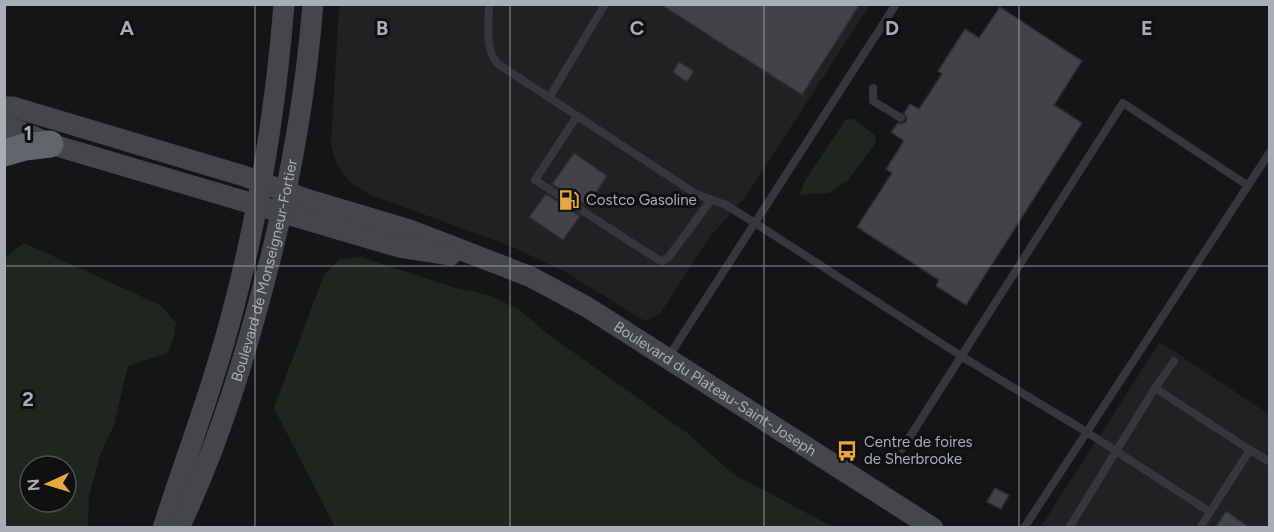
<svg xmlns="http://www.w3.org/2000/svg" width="1274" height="532" font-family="Figtree,sans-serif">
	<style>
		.built { fill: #212124 }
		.green { fill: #1f2620; fill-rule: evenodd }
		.building { fill: #424347; stroke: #2f2f33; stroke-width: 1.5 }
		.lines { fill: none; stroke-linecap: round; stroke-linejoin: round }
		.lane { stroke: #36373b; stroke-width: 8 }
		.secondary { stroke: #44464b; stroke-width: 21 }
		.highway { stroke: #63656c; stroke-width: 27 }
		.grid { fill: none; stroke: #a8adb6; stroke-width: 1.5; stroke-opacity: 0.55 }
		.labels { text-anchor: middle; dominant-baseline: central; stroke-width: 6; stroke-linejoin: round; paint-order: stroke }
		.poi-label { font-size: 15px; fill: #a8adb6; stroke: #101012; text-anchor: start }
		.street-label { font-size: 15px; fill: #a8adb6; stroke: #101012 }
		.grid-label { font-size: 20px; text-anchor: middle; font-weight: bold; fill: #a8adb6; stroke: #101012; stroke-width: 6; stroke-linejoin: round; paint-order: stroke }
	</style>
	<rect width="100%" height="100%" fill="#151517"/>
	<!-- built -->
	<path class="built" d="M 339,5 L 870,5 L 746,196 L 709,238 L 660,314 L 645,321 L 565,272 L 513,247 L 368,194 L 350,182 L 336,163 L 331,145 Z
		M 1160,342 L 1269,414 L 1269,527 L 1040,528 Z"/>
	<!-- green -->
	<path class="green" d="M 846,119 L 853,119 L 875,135 L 876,143 L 848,180 L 829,193 L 800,195 L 803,184 Z
		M 24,243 L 160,305 L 176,323 L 173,340 L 168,353 L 128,366 L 114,425 L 101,452 L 89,496 L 88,527 L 5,527 L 5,258 ZM 30,466 L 66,466 L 66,502 L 30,502 Z
		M 361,257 L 455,288 L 489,295 L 520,310 L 545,332 L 687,433 L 733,474 L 833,527 L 335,527 L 274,408 L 324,275 L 340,259 Z"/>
	<!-- building -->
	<path class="building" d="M 660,4 L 860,4 L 802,95 Z
		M 1000,7 L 1082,61 L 1054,105 L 1082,123 L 966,305 L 936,286 L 939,280 L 857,227 L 892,173 L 886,169 L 904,141 L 891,132 L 898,123 L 901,124 L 906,122 L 907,118 L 904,113 L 910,104 L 919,109 L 942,74 L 938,71 L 965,29 L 979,38 Z
		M 679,62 L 694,71 L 687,82 L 673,72 Z
		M 574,153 L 607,176 L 587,206 L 552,184 Z
		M 546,194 L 580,216 L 563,240 L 529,217 Z
		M 995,488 L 1009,495 L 1001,509 L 987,502 Z
		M 1226,511 L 1250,528 L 1215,528 Z"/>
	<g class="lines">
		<!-- lane -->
		<path class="lane" d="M 489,4 C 489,24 484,49 498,64 L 696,194 L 726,205 L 755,223 L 961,356 L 1085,431 L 1210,512 L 1200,528
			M 873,88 L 873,101 L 901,118
			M 549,98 L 605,4
			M 577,116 L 535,180 L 657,259 L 662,261 L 668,258 L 711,200
			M 669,356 L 896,4
			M 1155,388 L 1174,361
			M 902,449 L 1123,103 L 1247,185
			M 1250,450 L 1270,462
			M 1024,528 L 1270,152
			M 1069,528 L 1155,388 L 1250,450 L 1210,512"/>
		<!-- secondary -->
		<g class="secondary">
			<path id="s1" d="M 4,107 L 13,107 L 244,176 L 306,199 L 410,230 L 531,277 L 587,307 L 933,528"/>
			<path d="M 4,126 L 28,134 L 50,144 L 399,247 L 451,255"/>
			<path d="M 163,528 C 187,454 215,381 234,306 C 260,207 276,106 284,4"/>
			<path id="s2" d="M 179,528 C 221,439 247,351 271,256 C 292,172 306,91 313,4"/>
		</g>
		<!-- highway -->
		<path class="highway" d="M 4,153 L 25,147 L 50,144"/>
	</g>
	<!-- grid -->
	<path class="grid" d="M 255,4 L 255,528M 510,4 L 510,528M 764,4 L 764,528M 1019,4 L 1019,528M 4,266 L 1270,266"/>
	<!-- icons -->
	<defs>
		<g id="fuel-bare" transform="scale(1.62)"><path d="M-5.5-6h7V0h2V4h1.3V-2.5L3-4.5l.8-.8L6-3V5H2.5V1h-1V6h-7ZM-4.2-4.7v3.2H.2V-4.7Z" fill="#e6a83e" stroke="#101012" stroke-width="2.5" paint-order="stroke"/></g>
		<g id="bus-bare" transform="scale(1.62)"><path d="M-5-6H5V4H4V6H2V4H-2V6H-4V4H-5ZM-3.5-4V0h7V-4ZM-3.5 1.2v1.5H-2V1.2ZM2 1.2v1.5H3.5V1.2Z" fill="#e6a83e" stroke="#101012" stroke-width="2.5" paint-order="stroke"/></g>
	</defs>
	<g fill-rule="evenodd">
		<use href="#fuel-bare" x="569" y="200"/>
		<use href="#bus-bare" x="847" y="451"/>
	</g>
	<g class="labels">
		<!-- poi labels -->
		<g class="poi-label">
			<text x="586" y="200">Costco Gasoline</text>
			<text x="864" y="442">Centre de foires<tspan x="864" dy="17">de Sherbrooke</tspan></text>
		</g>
		<!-- street labels -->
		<g class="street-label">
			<text stroke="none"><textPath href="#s2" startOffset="272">Boulevard de Monseigneur-Fortier</textPath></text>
			<text stroke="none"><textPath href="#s1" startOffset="770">Boulevard du Plateau-Saint-Joseph</textPath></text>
		</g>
	</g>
	<g class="grid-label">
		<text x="127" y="35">A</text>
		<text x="382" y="35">B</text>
		<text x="637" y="35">C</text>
		<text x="892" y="35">D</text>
		<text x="1147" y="35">E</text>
		<text x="28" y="140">1</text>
		<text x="28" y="406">2</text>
	</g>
	<!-- border -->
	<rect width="1274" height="532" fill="none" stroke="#a8adb6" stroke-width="12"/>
	<!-- north arrow -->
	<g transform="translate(48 484) rotate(266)"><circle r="28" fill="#101012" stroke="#4d4f54" stroke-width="1.5"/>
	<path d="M0-4.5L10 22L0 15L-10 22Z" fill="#e6a83e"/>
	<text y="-9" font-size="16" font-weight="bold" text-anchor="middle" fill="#a8adb6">N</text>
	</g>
</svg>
